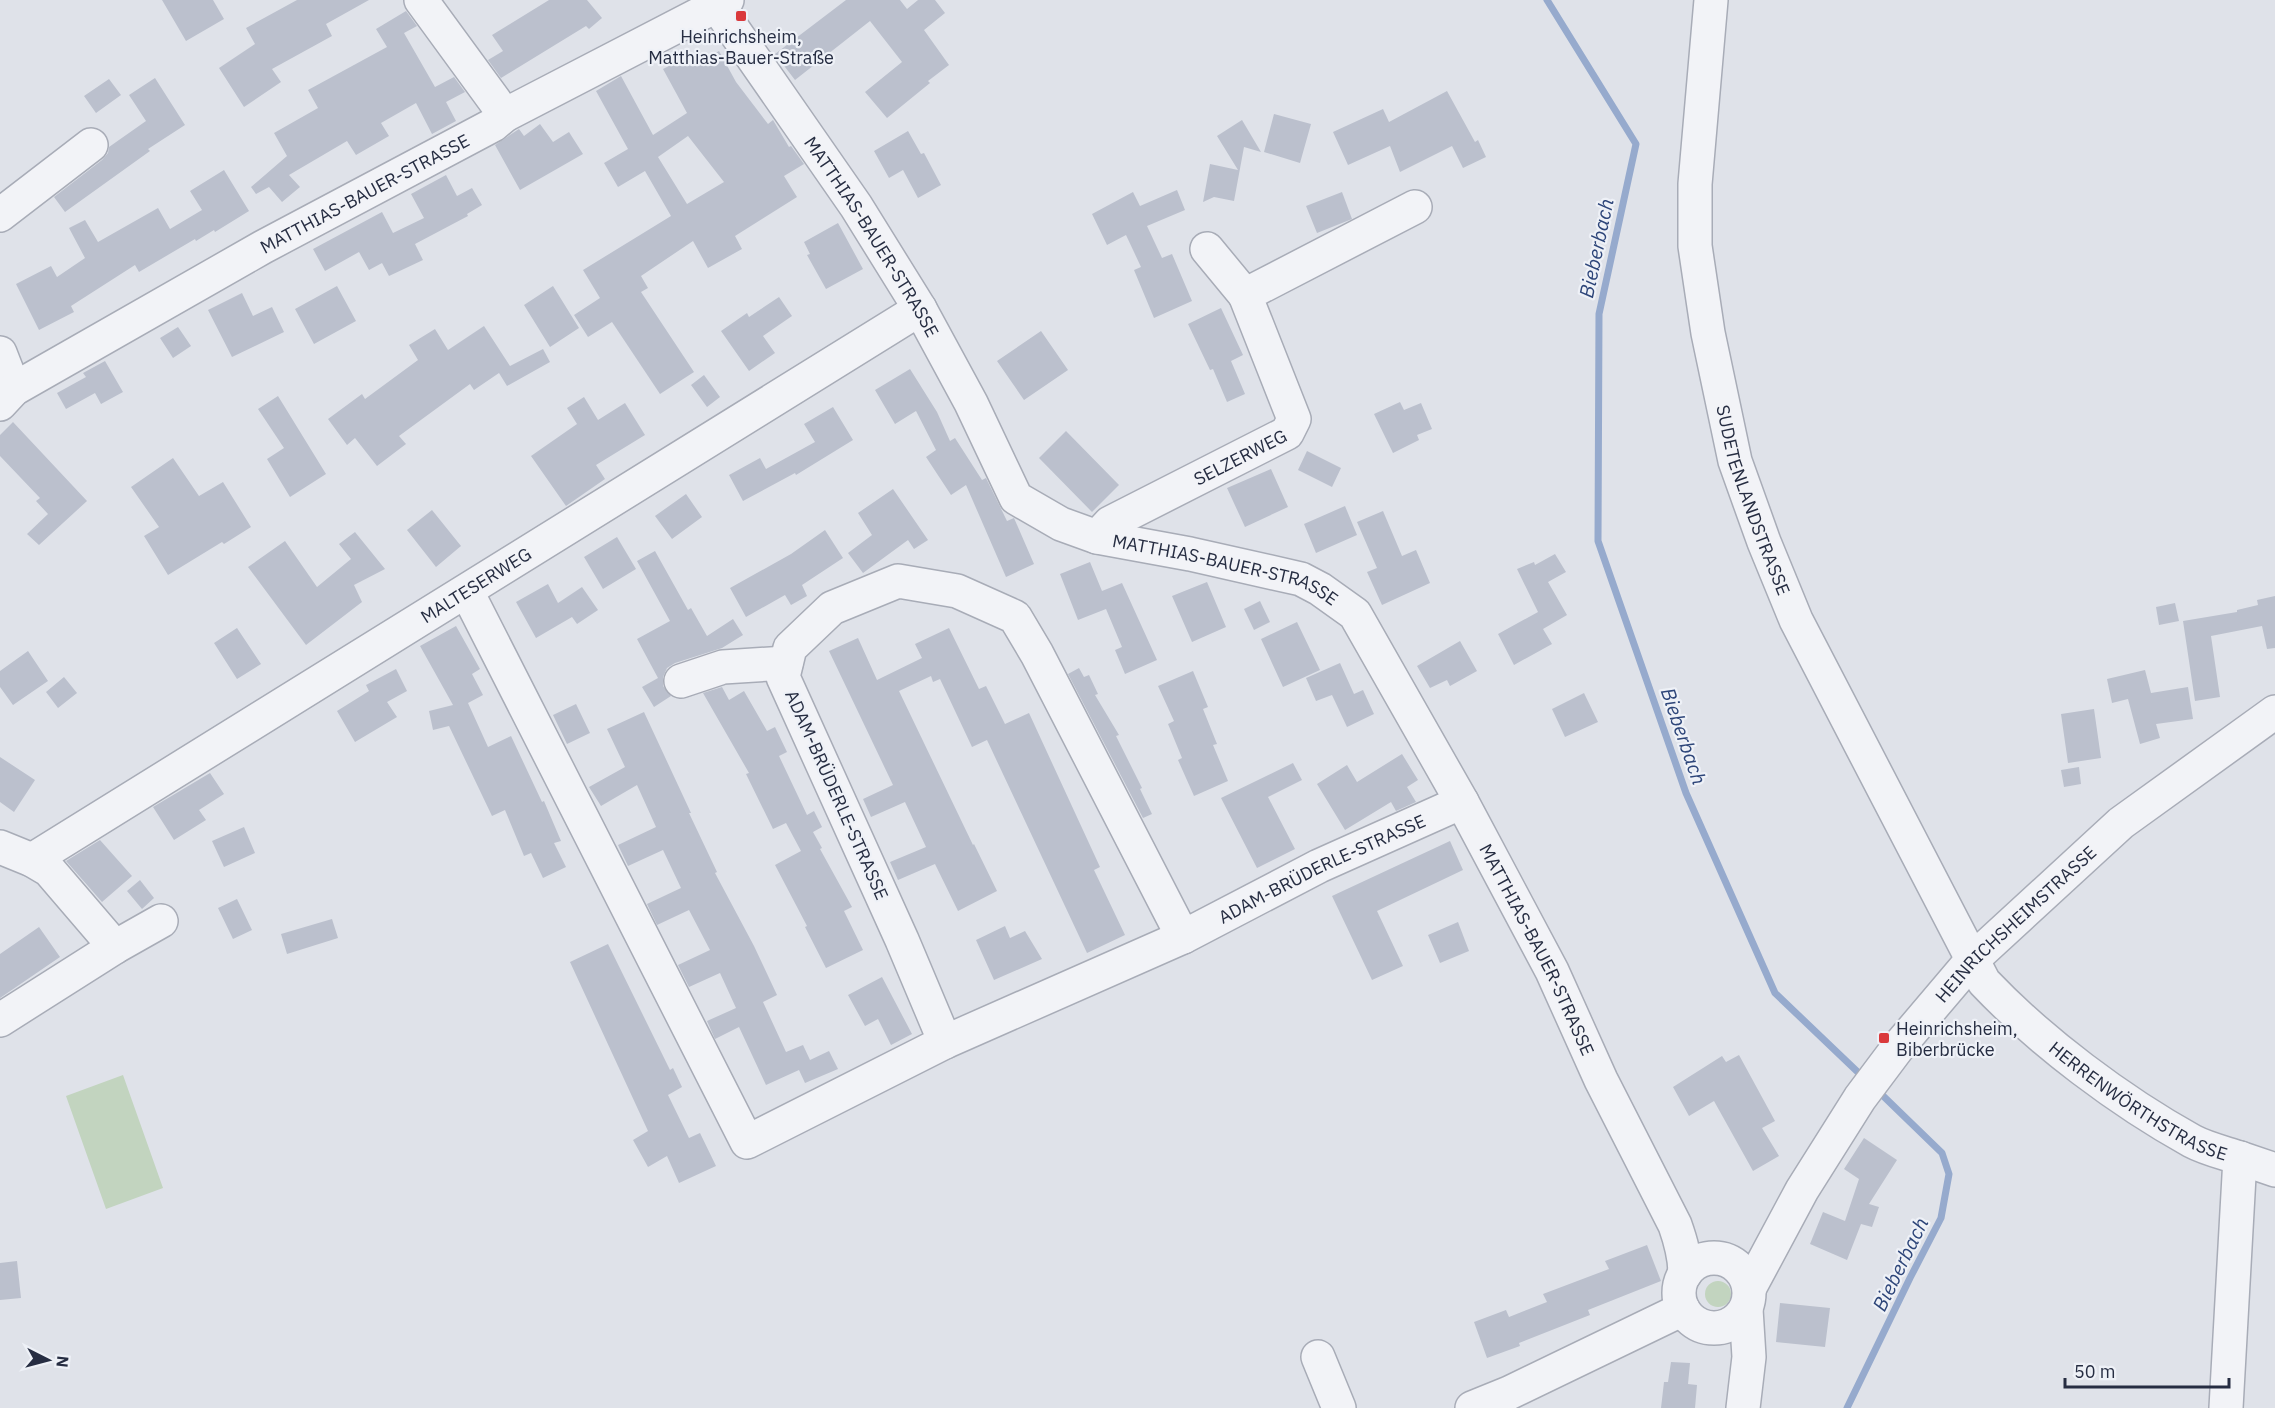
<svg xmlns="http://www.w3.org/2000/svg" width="2275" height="1408" font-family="'IBM Plex Sans',sans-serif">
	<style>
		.green { fill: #c2d4bf }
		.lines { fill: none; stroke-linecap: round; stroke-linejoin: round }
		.stream { stroke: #96aacd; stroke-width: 7 }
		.building { fill: #bbc0cd; fill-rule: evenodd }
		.minor-casing { stroke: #a8acb7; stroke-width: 36 }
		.minor { stroke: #f2f3f7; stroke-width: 33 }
		.poi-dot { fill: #da393c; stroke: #eef1f7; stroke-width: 2 }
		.labels { text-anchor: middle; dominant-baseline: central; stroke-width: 4.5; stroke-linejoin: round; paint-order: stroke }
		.poi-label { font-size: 18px; fill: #262d42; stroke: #eef1f7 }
		.street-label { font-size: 18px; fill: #262d42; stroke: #eef1f7 }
		.water-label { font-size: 20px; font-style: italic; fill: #2d4579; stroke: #eef1f7 }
	</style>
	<rect width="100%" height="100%" fill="#dfe2e9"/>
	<!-- green -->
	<path class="green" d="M 123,1075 L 163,1188 L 106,1209 L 66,1096 Z
		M1705 1294a13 13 0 1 1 26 0a13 13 0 1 1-26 0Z"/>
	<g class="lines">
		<!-- stream -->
		<path class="stream" d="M 1547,0 L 1636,144 L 1599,314 L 1598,541 L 1686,793 L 1775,993 L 1864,1078
			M 1847,1408 L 1910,1278 L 1941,1218 L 1949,1174 L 1942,1153 L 1877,1090"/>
	</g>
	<!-- building -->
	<path class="building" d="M 162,0 L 213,0 L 224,19 L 186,41 Z
		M 297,0 L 369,0 L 326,24 L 332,36 L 272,69 L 281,82 L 244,107 L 219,68 L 255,44 L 246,28 Z
		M 549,0 L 587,0 L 602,18 L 589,29 L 586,26 L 501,78 L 488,60 L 503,51 L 492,35 Z
		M 846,0 L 900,0 L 907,9 L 918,0 L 935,0 L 945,13 L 924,30 L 949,65 L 928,81 L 930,83 L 887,118 L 865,92 L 902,62 L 870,21 L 795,80 L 775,54 Z
		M 406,11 L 417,26 L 404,33 L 435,87 L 454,77 L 465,92 L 446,102 L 456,121 L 432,134 L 416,103 L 381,123 L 389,136 L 356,155 L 347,141 L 289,175 L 300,187 L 282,202 L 269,187 L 256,194 L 251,187 L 287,156 L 274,133 L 318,108 L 308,90 L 387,47 L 376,29 Z
		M 719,51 L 736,82 L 768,124 L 773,120 L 789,147 L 791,146 L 804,164 L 784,176 L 797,197 L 735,236 L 742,249 L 708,268 L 693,241 L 641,276 L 648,288 L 641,292 L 694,372 L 660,394 L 612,322 L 588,337 L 574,315 L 600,298 L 583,270 L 671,216 L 645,171 L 618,187 L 604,163 L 628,149 L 596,91 L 621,76 L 653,135 L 687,113 L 663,69 L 692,54 L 697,63 ZM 688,136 L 724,182 L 687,204 L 658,157 Z
		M 155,78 L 185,125 L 148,149 L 150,151 L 65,212 L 54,197 L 102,160 L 108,153 L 109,147 L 146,121 L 129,95 Z
		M 109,79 L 121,95 L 96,113 L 84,96 Z
		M 1447,91 L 1475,142 L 1478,140 L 1486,157 L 1463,168 L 1452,146 L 1400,172 L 1390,146 L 1348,165 L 1333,132 L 1383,109 L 1389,122 Z
		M 1274,114 L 1311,124 L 1300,163 L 1264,152 Z
		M 1242,120 L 1261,152 L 1244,147 L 1234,201 L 1214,197 L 1203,202 L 1210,164 L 1238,170 L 1217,136 Z
		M 540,124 L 553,142 L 569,132 L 583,154 L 520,190 L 495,145 L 519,129 L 524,136 Z
		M 908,131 L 921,154 L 924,153 L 941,185 L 918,198 L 903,170 L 889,178 L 874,151 Z
		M 224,170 L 249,211 L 215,232 L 214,230 L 196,241 L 195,239 L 139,272 L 135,265 L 71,306 L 74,312 L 39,330 L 16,284 L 51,266 L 57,277 L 85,258 L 69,228 L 85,220 L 98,242 L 158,208 L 170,229 L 202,210 L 190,191 Z
		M 446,175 L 457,196 L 472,188 L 482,205 L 467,214 L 468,216 L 415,244 L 423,260 L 389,276 L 382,263 L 369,270 L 359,252 L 325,271 L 313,249 L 382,212 L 393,233 L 424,218 L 411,194 Z
		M 1177,190 L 1185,210 L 1147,226 L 1162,258 L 1172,254 L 1192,301 L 1154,318 L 1134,270 L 1141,267 L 1126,235 L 1107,245 L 1092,214 L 1133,192 L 1140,206 Z
		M 1342,192 L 1352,219 L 1317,233 L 1306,206 Z
		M 838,223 L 863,269 L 826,289 L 807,255 L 810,254 L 804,242 Z
		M 337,286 L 356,321 L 314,344 L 295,309 Z
		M 553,286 L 579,328 L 550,347 L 524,305 Z
		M 242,293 L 253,316 L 272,307 L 284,332 L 232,357 L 208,310 Z
		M 779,297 L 792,316 L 763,336 L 775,353 L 749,371 L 721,331 L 747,313 L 749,317 Z
		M 1221,308 L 1243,355 L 1231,361 L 1245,394 L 1227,402 L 1213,369 L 1210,370 L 1188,324 Z
		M 484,326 L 510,366 L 543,349 L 550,362 L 507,386 L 499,373 L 474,390 L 470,384 L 399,436 L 406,444 L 377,466 L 355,438 L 347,445 L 328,419 L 362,394 L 365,399 L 418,360 L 409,345 L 435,329 L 448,350 Z
		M 178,327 L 191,346 L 173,358 L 160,338 Z
		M 1041,331 L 1068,370 L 1024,400 L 997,361 Z
		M 105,361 L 123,392 L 101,404 L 95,393 L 66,409 L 57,393 L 86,377 L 83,373 Z
		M 910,369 L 937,412 L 950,441 L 955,438 L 982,480 L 986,478 L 1007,521 L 1014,518 L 1034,564 L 1006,577 L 966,485 L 951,495 L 926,457 L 936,450 L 916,411 L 895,424 L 875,390 Z
		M 704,375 L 720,397 L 707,407 L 691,385 Z
		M 278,396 L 326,474 L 290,497 L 267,459 L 284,448 L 258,409 Z
		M 584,397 L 598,420 L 625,403 L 645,435 L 596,465 L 605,479 L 566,506 L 531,456 L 577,424 L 567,408 Z
		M 1400,402 L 1404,410 L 1421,403 L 1432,429 L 1417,435 L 1419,440 L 1393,453 L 1374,414 Z
		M 833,407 L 853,440 L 796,475 L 795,473 L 743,501 L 729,475 L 760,458 L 766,469 L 815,442 L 804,424 Z
		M 13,422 L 87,501 L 39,545 L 27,534 L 48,514 L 36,501 L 40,498 L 0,456 L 0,435 Z
		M 1066,431 L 1119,485 L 1092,512 L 1039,458 Z
		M 1307,451 L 1341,468 L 1332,487 L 1298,470 Z
		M 173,458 L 199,496 L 223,482 L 251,527 L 224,544 L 222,542 L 168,575 L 144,536 L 159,527 L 131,487 Z
		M 1271,469 L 1288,507 L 1245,527 L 1227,488 Z
		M 893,489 L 928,540 L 914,549 L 908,540 L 863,573 L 848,553 L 872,535 L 858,513 Z
		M 686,494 L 702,517 L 672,539 L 655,516 Z
		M 1345,506 L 1357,535 L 1316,553 L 1304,524 Z
		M 432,510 L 461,546 L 436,567 L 407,530 Z
		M 1383,511 L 1402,556 L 1416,550 L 1430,583 L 1382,605 L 1367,572 L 1377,568 L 1357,522 Z
		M 825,530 L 843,558 L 802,585 L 807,596 L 791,605 L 785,595 L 746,617 L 730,588 L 791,554 Z
		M 355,532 L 385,569 L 354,585 L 362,602 L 306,645 L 248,567 L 285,541 L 317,587 L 351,559 L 339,544 Z
		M 617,537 L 636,569 L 603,589 L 584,557 Z
		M 655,551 L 688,610 L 691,608 L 707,636 L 733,619 L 743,635 L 722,648 L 675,663 L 667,668 L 663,677 L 663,686 L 671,696 L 654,707 L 642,687 L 658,678 L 637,639 L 670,621 L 637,561 Z
		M 1555,554 L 1566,572 L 1548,582 L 1567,615 L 1543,629 L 1552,644 L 1514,665 L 1498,634 L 1538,612 L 1517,569 L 1534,562 L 1535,565 Z
		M 1090,562 L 1102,591 L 1122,583 L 1157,660 L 1125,674 L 1115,650 L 1122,647 L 1106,609 L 1078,620 L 1060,574 Z
		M 1207,582 L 1226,627 L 1192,642 L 1172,596 Z
		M 548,584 L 558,603 L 582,587 L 598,610 L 577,624 L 572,617 L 536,638 L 516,602 Z
		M 2275,596 L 2275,648 L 2267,649 L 2262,626 L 2211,636 L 2220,697 L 2195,701 L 2183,621 L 2237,612 L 2237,610 L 2258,605 L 2257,600 Z
		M 1260,601 L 1270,622 L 1254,630 L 1244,609 Z
		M 2175,603 L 2179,621 L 2159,625 L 2156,607 Z
		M 1297,622 L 1320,670 L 1283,687 L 1261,639 Z
		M 456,626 L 480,669 L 472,674 L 483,695 L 468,703 L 488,747 L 511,736 L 542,802 L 544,801 L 561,841 L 554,843 L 566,867 L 543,878 L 531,853 L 524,856 L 505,810 L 492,816 L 449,726 L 433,730 L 429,711 L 453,705 L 420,646 Z
		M 237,628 L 261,664 L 237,679 L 214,643 Z
		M 949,628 L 979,689 L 986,686 L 1005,724 L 1029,713 L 1100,867 L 1094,870 L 1125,935 L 1087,953 L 987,740 L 972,747 L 940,679 L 933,682 L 931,676 L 899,691 L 973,845 L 974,844 L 997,891 L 958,911 L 935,864 L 898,880 L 890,862 L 926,847 L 905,802 L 871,817 L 863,799 L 893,785 L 829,651 L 858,638 L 877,680 L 922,658 L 915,644 Z
		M 1460,641 L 1477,671 L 1450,686 L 1447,680 L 1430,688 L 1417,666 Z
		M 28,651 L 48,681 L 13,705 L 0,687 L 0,671 Z
		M 1340,663 L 1354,694 L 1363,690 L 1374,714 L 1347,727 L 1332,695 L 1316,701 L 1306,678 Z
		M 1079,668 L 1084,677 L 1089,675 L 1098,694 L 1095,695 L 1119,735 L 1116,736 L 1142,788 L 1140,789 L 1152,814 L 1143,818 L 1068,674 Z
		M 396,669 L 407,691 L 387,702 L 397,717 L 355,742 L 337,711 L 369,691 L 366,685 Z
		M 2145,670 L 2151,693 L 2188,687 L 2193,719 L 2156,724 L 2160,738 L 2140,744 L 2128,699 L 2112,703 L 2107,679 Z
		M 1193,671 L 1208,707 L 1203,709 L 1217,744 L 1213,745 L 1228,781 L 1194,796 L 1178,760 L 1182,758 L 1168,724 L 1174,721 L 1158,686 Z
		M 64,677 L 77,693 L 58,708 L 46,692 Z
		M 722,687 L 729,700 L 744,691 L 767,731 L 775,727 L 787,752 L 779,756 L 807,815 L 814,811 L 822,827 L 813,832 L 822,848 L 820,849 L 852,907 L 844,911 L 863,950 L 826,968 L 805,927 L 807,926 L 775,865 L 801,851 L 786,823 L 773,829 L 746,774 L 749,773 L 703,693 Z
		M 1584,693 L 1598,722 L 1565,737 L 1552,709 Z
		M 576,704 L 590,733 L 567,744 L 553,715 Z
		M 2094,709 L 2101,758 L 2068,763 L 2061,714 Z
		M 644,712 L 691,813 L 689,813 L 717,872 L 715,873 L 754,946 L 777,995 L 763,1002 L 786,1052 L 803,1045 L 810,1060 L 829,1051 L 838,1069 L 805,1083 L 799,1070 L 766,1085 L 739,1027 L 715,1039 L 707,1021 L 736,1008 L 720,973 L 689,987 L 678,965 L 710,950 L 689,910 L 657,925 L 647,904 L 681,888 L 663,850 L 628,866 L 618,845 L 656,827 L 637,785 L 601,806 L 589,787 L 625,767 L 607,729 Z
		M 1402,754 L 1418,780 L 1407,787 L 1416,802 L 1396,811 L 1391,802 L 1345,830 L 1317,784 L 1347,765 L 1357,782 Z
		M 0,757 L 35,780 L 14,812 L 0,802 Z
		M 1293,763 L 1302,780 L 1268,797 L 1295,849 L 1257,868 L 1221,798 Z
		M 2079,767 L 2081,784 L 2064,787 L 2061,770 Z
		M 210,773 L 224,794 L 199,810 L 206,820 L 174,840 L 153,807 Z
		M 244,827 L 255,853 L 224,867 L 212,841 Z
		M 100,840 L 132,876 L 102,902 L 66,861 Z
		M 1450,841 L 1463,870 L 1377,911 L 1403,966 L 1372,980 L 1332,896 Z
		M 140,880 L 154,898 L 142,909 L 127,891 Z
		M 237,899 L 252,930 L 233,939 L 218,908 Z
		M 332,919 L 338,938 L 287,954 L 281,934 Z
		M 1458,922 L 1469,951 L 1440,963 L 1428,935 Z
		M 1005,926 L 1010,938 L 1025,931 L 1042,959 L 994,980 L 976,940 Z
		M 39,927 L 60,957 L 0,998 L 0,954 Z
		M 608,944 L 670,1070 L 673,1068 L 682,1087 L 668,1095 L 689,1138 L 700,1133 L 716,1166 L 679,1183 L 667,1156 L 648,1167 L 633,1140 L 648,1131 L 570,962 Z
		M 882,977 L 912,1034 L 891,1045 L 878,1019 L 865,1026 L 848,995 Z
		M 1739,1055 L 1775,1121 L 1762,1128 L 1779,1156 L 1753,1171 L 1714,1101 L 1689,1116 L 1673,1087 L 1722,1056 L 1726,1062 Z
		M 1864,1138 L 1897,1160 L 1869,1204 L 1879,1207 L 1872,1227 L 1861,1224 L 1847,1260 L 1810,1244 L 1823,1212 L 1845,1221 L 1859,1179 L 1844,1169 Z
		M 1647,1245 L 1661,1281 L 1588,1310 L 1590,1315 L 1519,1343 L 1520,1346 L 1487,1358 L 1474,1322 L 1506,1310 L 1509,1317 L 1547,1302 L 1543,1294 L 1609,1269 L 1605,1261 Z
		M 17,1261 L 21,1298 L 0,1300 L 0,1263 Z
		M 1780,1303 L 1830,1308 L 1825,1347 L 1776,1342 Z
		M 1671,1362 L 1690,1363 L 1688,1384 L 1697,1385 L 1695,1408 L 1661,1408 L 1664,1382 L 1668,1382 Z"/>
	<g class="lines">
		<!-- minor casing -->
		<g class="minor-casing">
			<g id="minor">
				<path d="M 421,0 L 505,115"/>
				<path id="s1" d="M 1711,0 L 1695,184 L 1695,246 L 1708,333 L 1735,461 L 1764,542 L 1796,620 L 1984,982 C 2041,1042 2120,1101 2192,1141 C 2207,1149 2225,1153 2240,1158 L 2226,1408"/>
				<path id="s2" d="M 717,6 L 856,206 L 920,309 L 971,403 L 1016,498 L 1061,524 L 1097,537 L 1190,554 L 1301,579 L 1320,589 L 1355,614 L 1462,802 L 1552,971 L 1601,1080 L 1675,1225 C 1681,1242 1685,1256 1685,1274"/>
				<path d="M 0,215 L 91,145"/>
				<path d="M 1207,249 L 1245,295"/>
				<path d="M 0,353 L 14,389"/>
				<path id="s3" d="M 0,404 L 14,389 L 263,247 L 493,125 L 505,115 L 727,0"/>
				<path id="s4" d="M 1097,537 L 1110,523 L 1287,433 L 1294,419 L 1245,295 L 1415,207"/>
				<path id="s5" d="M 467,592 L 747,1142 L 945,1042 L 1183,937 L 1319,866 L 1462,802"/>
				<path d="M 681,681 L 723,667 L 786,663"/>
				<path d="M 0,847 L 32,860 L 49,870 L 115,947"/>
				<path id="s6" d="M 32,860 L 920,309"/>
				<path d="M 0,1020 L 115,947 L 161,921"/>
				<path d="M 945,1042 L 902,940 L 783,677 L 790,648 L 832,608 L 898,581 L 957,591 L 1015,617 L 1037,654 L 1183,937"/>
				<path d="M 2240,1158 L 2275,1170"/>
				<circle cx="1714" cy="1293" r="35"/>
				<path id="s7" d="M 1750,1287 L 1802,1190 L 1860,1098 L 1899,1046 L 1972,960 L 2121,823 L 2275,712"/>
				<path d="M 1318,1357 L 1339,1408"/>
				<path d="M 1472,1408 L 1509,1393 L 1683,1309"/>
				<path d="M 1743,1408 L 1749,1357 L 1746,1309"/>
			</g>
		</g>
		<!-- minor -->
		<use href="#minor" class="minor"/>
	</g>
	<!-- markers -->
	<g class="poi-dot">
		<rect x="735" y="10" width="12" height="12" rx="3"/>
		<rect x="1878" y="1032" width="12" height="12" rx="3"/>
	</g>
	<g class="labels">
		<!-- poi labels -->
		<g class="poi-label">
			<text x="741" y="36">Heinrichsheim,<tspan x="741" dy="21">Matthias-Bauer-Straße</tspan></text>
			<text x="1896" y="1028" text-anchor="start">Heinrichsheim,<tspan x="1896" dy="21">Biberbrücke</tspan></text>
		</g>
		<!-- street labels -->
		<g class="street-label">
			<text stroke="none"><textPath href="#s3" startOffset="422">MATTHIAS-BAUER-STRASSE</textPath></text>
			<text stroke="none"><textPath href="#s2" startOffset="278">MATTHIAS-BAUER-STRASSE</textPath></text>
			<text stroke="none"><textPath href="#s4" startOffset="165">SELZERWEG</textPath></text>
			<text stroke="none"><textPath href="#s1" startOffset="508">SUDETENLANDSTRASSE</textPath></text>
			<text stroke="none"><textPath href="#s2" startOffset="800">MATTHIAS-BAUER-STRASSE</textPath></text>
			<text stroke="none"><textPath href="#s6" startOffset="522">MALTESERWEG</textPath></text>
			<text transform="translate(837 795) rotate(66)">ADAM-BRÜDERLE-STRASSE</text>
			<text stroke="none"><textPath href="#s5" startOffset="1254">ADAM-BRÜDERLE-STRASSE</textPath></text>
			<text stroke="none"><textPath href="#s7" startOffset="453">HEINRICHSHEIMSTRASSE</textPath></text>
			<text stroke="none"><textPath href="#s2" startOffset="1322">MATTHIAS-BAUER-STRASSE</textPath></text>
			<text stroke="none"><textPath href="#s1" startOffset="1240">HERRENWÖRTHSTRASSE</textPath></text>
		</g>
		<!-- water labels -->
		<g class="water-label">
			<text transform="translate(1596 248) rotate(-78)">Bieberbach</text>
			<text transform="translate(1684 736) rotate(71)">Bieberbach</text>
			<text transform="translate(1900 1264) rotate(-64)">Bieberbach</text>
		</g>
	</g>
	<!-- north arrow -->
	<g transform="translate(48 1360) rotate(96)" stroke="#eef1f7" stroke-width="4.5" paint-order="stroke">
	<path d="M0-4.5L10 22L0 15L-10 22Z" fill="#262d42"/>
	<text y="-9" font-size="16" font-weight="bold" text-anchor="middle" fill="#262d42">N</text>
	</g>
	<!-- scale -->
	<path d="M2065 1378v9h164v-9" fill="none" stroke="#262d42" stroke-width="3"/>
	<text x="2074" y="1378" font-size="18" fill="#262d42" stroke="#eef1f7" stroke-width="4.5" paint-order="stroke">50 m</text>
</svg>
